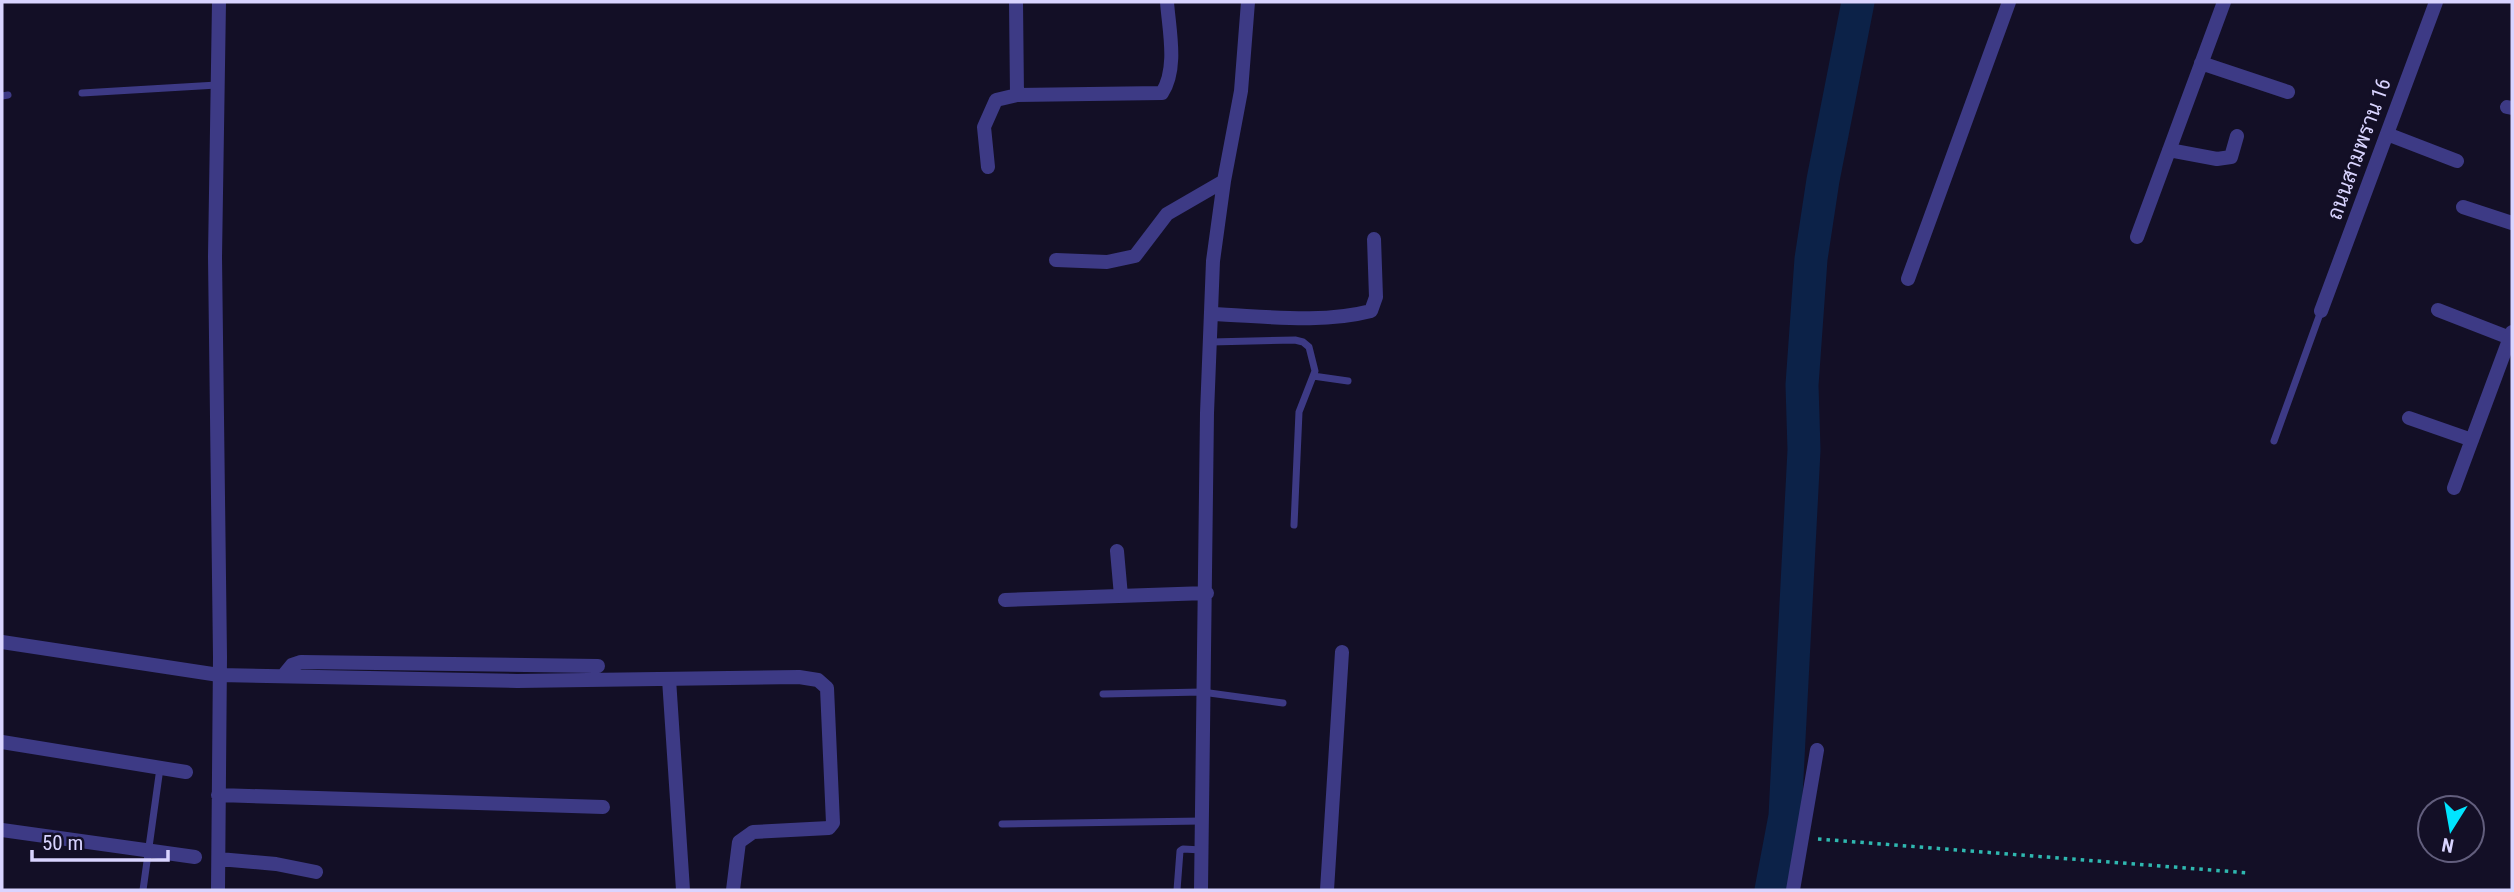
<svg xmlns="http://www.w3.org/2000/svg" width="2514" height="892" font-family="'Roboto Condensed',Sarabun,sans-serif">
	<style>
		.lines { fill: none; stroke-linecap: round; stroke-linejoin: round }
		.river { stroke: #0c2248; stroke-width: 33 }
		.path { stroke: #2fb8b0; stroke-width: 3.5; stroke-dasharray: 3.5 5; stroke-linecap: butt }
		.lane { stroke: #3d3a85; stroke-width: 7 }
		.street { stroke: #3d3a85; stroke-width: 14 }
		.labels { text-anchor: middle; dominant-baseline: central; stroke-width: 5; stroke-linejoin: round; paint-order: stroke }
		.street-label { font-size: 21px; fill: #d9d4ff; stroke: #130f26 }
	</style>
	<rect width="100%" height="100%" fill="#130f26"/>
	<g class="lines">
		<!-- river -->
		<path class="river" d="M 1771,890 L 1785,816 L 1804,450 L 1802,385 L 1811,259 L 1823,180 L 1858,2"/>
		<!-- path -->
		<path class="path" d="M 1818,839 L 2249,873"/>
		<!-- lane -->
		<path class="lane" d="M 82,93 L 217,85
			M 2,96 L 8,95
			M 1211,342 L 1295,340 L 1303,342 L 1309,347 L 1315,371 L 1299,412 L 1294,525
			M 1313,376 L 1348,381
			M 2274,441 L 2321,311
			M 1103,694 L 1202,692 L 1283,703
			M 1002,824 L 1202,821
			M 143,890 L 160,768
			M 1177,890 L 1180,851 L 1183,849 L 1202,850"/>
		<!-- street -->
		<path class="street" d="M 1016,2 L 1017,95
			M 2201,63 L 2288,92
			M 2507,107 L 2512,108
			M 2387,134 L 2457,161
			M 2169,150 L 2217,159 L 2231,157 L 2237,136
			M 988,167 L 984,127 L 996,100 L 1017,95 L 1162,93 C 1178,68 1169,30 1167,2
			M 2463,207 L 2512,223
			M 2137,237 L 2224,2
			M 1056,260 L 1107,262 L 1135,256 L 1167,214 L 1224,181
			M 1908,279 L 2009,2
			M 2438,310 L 2510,338
			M 2321,311 L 2436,2
			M 1212,314 C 1264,316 1321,324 1371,311 L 1376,297 L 1374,239
			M 2409,418 L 2472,440
			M 2454,488 L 2512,332
			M 1117,551 L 1121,596
			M 1005,600 L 1207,593
			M 2,642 L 219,675 L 517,681 L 799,677 L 818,680 L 827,688 L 833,823 L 829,828 L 753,832 L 739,842 L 733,890
			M 283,676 L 292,665 L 301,662 L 598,666
			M 669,679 L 683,890
			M 2,742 L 186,772
			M 218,795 L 603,807
			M 2,830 L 195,857
			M 219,859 L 276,864 L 316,872
			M 218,890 L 220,657 L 215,257 L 219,2
			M 1201,890 L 1207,413 L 1213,261 L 1224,181 L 1241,91 L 1248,2
			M 1327,890 L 1342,652
			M 1793,890 L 1817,750"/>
	</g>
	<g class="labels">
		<!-- street labels -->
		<g class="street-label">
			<text transform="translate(2359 149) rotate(-70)">ถนนสามพราน 16</text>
		</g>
	</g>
	<!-- border -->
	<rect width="2514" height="892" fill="none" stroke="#d9d4ff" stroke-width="7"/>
	<!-- north arrow -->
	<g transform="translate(2451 829) rotate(191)"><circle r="33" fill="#130f26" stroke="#625e7d" stroke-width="2"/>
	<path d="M0-5L12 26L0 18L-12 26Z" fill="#00e5ff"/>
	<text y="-10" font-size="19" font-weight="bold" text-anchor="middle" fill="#d9d4ff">N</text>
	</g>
	<!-- scale -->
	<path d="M32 850v10h136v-10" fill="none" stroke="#d9d4ff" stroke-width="3.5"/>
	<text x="42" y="850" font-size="21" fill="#d9d4ff" stroke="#130f26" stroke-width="5" paint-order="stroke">50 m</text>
</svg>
